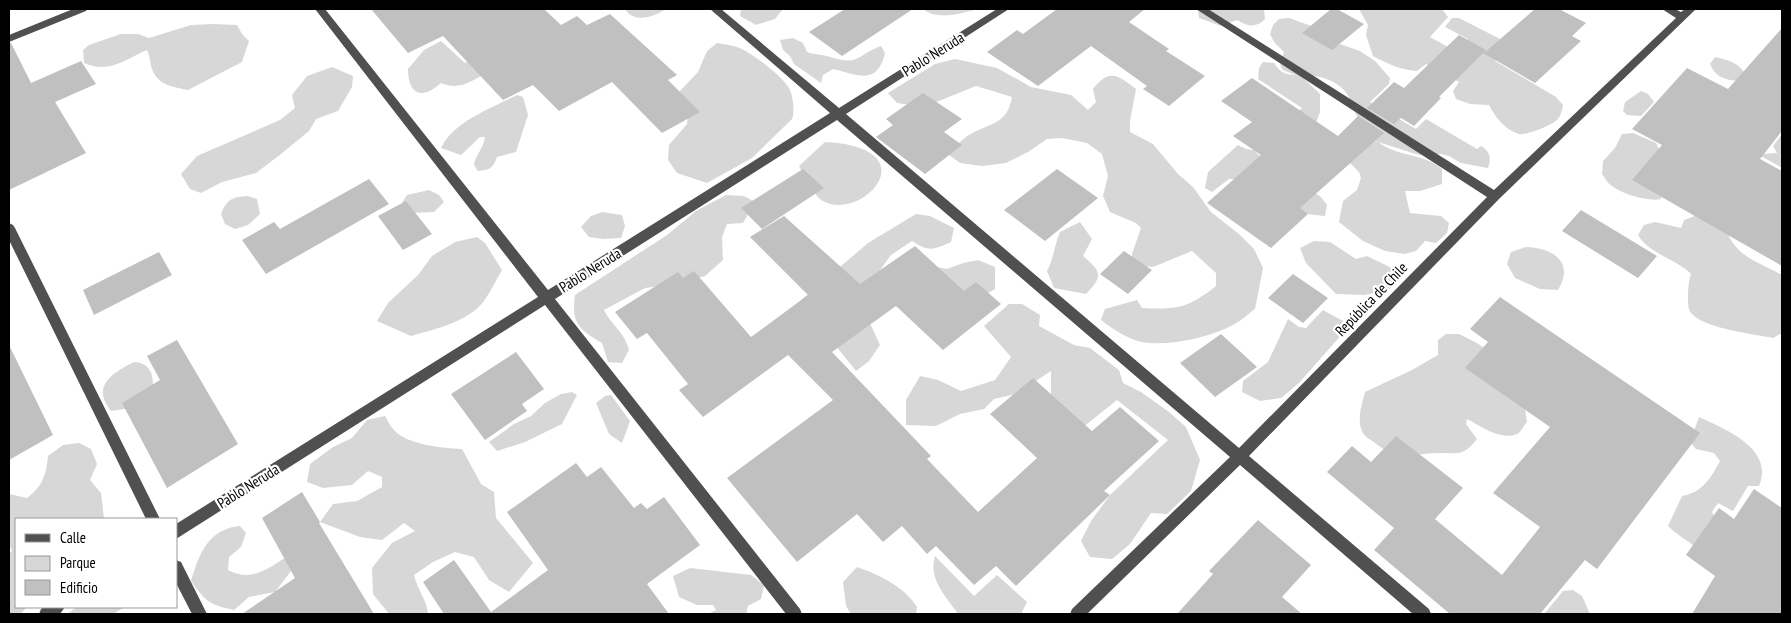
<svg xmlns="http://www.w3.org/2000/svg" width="1791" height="623" font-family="'PT Sans Narrow',sans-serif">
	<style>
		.green { fill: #d7d7d7 }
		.building { fill: #c0c0c0 }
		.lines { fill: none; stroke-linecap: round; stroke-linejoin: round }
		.minor { fill: #505050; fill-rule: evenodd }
		.labels { text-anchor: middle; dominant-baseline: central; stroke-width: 4.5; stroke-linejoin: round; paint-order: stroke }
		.street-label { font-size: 15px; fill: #000; stroke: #fff }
	</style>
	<rect width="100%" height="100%" fill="#fff"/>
	<!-- green -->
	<path class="green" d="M 625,9 L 666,9 C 654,17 634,24 625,9 Z
		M 741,9 L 783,9 L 775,19 L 756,25 L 740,16 Z
		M 923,9 L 978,9 C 963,13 937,21 923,9 Z
		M 1198,9 L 1264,9 L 1265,19 C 1256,28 1248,27 1237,20 L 1221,26 L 1199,18 Z
		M 1359,9 L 1442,9 L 1448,17 L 1430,37 L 1459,53 L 1458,49 L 1468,39 L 1445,27 L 1452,18 L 1459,18 L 1500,39 L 1508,47 L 1495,61 L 1556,97 L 1563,105 C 1562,110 1561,115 1558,119 C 1553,125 1525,136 1519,134 C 1505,130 1495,117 1489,105 L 1470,104 L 1456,99 L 1453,91 L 1459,82 L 1426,64 L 1417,71 C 1401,70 1388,64 1373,56 L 1366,35 L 1368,25 Z
		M 1289,18 L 1320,29 L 1334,42 L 1360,51 L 1375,61 L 1390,78 L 1389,84 L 1370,102 L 1416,129 L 1426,119 L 1477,149 L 1481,146 C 1491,152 1491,158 1488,168 L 1461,163 L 1449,156 L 1441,154 L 1419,155 L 1378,142 C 1397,157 1424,153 1442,169 L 1442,184 L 1420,191 L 1405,191 L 1410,213 L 1441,216 L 1449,223 L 1447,233 L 1436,243 L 1425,241 L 1416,251 L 1405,254 L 1385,251 L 1363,241 L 1339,222 L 1343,201 L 1357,190 L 1361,178 L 1359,172 L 1349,162 L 1371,139 L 1377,142 C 1371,133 1364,126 1358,117 C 1354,112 1353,105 1350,99 C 1341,80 1319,75 1300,75 L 1320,94 L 1320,112 L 1316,123 L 1273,131 L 1302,108 L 1258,79 L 1259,68 L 1263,62 L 1274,63 C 1280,72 1285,75 1296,75 C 1280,69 1277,70 1284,52 L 1274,42 L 1270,34 L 1273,25 L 1279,19 Z
		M 213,24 L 237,25 L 242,34 L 249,41 L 242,62 L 188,90 C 174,87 157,85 152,69 C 150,63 150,56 147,50 C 124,60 109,74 84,63 L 83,50 L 89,45 L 121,34 L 138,34 L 149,38 L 191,25 Z
		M 793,38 L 803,43 L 807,52 C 815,55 822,54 830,57 C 860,66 855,56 881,46 L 885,53 C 877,87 856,74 833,69 L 823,75 L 821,83 L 794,64 L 790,56 L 783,50 L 780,40 Z
		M 441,41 L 465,63 L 490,50 L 488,72 C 472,81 459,91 441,83 C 422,100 408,95 408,69 L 424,50 Z
		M 717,43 C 723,44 731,45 737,47 C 751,52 781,75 789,88 C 793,95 795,112 792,119 L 752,158 L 707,183 L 677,173 L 668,160 L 669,145 L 687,124 L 688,112 L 679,92 L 698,72 L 707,51 Z
		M 1715,57 C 1729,60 1740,63 1746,76 L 1740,81 C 1726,80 1716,78 1710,64 Z
		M 955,59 L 997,68 L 1031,87 L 1071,95 L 1088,110 L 1096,102 L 1093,89 C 1109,68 1118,75 1136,89 L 1130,121 L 1130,132 L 1153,144 L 1178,174 L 1193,187 L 1211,212 L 1239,234 L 1254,249 L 1263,268 L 1255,309 C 1248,314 1241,321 1233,325 C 1210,337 1175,345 1149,343 C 1132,342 1114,330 1101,320 L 1105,309 L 1137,300 L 1142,308 C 1177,310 1188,308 1216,286 L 1216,273 L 1192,251 L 1153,267 L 1133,265 L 1132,254 L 1141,228 L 1136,223 L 1110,212 L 1103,196 L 1108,176 L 1102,154 L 1087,143 L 1062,138 L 1047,139 L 1028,152 L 1006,163 L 982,166 L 960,163 L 949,155 C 954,149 960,141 966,137 C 986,123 1007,127 1012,97 L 976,86 L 924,107 L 897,103 L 888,93 L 935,64 Z
		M 332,67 L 353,76 L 352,87 L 338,111 L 316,119 L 309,131 L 281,154 L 256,173 L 222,182 L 201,193 L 190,189 L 181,174 L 197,156 L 280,120 L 295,108 L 292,95 L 307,76 Z
		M 1641,91 L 1648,94 L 1654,102 L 1641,116 L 1627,115 L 1623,111 L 1625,102 Z
		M 517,95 L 523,97 L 528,115 L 516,152 L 497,157 C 493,169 489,170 478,171 L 474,165 C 475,155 484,148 485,137 L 480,137 L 461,155 L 441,148 C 454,121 492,108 517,95 Z
		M 1633,133 L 1656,143 L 1664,158 L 1661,199 C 1649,202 1622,194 1612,186 C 1608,184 1605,178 1602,174 L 1603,161 L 1615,148 L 1622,134 Z
		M 1782,134 L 1782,168 L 1761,156 L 1763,154 L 1777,153 L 1773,146 Z
		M 825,142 C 932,148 861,223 823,201 C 814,196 804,175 799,166 Z
		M 1238,145 L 1246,149 L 1254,150 L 1260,156 L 1260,162 L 1241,179 L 1229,179 L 1212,192 L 1205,188 L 1208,172 Z
		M 1303,184 L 1321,197 L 1327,205 L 1325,216 L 1289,212 Z
		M 429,190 L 439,195 L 444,202 L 434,212 L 411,213 L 402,203 L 407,195 Z
		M 726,195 L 744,196 L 755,202 L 743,223 L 727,224 L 722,237 L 723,260 L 705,276 L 676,284 L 645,288 L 604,310 C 612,326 624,331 629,350 L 622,363 L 608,362 L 602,343 C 579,329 571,324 575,295 L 667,235 L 696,211 Z
		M 248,196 L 257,199 L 260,214 L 248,225 L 235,229 L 225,224 L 221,214 C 227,199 232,197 248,196 Z
		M 602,212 L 622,215 L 625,226 L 621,238 L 604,239 L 589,237 L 581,227 L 591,216 Z
		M 916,214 L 930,216 L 954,228 L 951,242 C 933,250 929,252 912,241 L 891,255 L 867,288 L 863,308 L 880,345 L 869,361 L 856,371 L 800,301 L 868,243 Z
		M 1698,215 L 1726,230 C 1737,258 1759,262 1782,275 L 1782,333 L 1773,338 C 1756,334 1695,328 1689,309 C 1687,301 1688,281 1691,274 C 1675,258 1649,254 1638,235 L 1644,225 L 1655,222 L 1681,228 L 1684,220 Z
		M 1080,222 L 1092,239 L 1083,256 C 1102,272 1103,276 1086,294 L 1054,288 L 1047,271 C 1054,258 1054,246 1060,232 Z
		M 477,237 L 485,243 L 502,270 C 496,280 491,291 484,301 C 468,322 435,329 411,336 L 377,321 L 388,303 L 418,275 L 432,256 L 455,242 Z
		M 1314,241 L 1330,242 L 1356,259 L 1367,256 L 1396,270 L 1397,278 L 1390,289 L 1365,295 L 1336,294 L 1306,263 L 1300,248 Z
		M 1526,247 C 1553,248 1575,262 1558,290 L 1540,289 L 1515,278 L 1507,264 L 1511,252 Z
		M 978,260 L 995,267 L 995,289 L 983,296 L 963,298 L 931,266 L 947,269 L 963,263 Z
		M 1009,304 L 1022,304 L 1040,315 L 1039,326 L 1074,345 L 1090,348 L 1119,370 L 1123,383 L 1141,392 L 1169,412 L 1186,427 L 1200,460 L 1191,491 L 1167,514 L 1151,513 L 1130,544 L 1112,559 L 1090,557 L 1081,541 L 1091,521 L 1110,495 L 1168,440 L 1117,400 L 1077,432 L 1051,404 L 1051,371 L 1016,394 L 994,399 L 984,409 L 960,414 L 936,426 L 906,425 L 906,400 L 920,376 L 938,380 L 961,391 L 995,380 L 1011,357 L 984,326 Z
		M 1323,310 L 1343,321 L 1343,333 L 1299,383 L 1281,398 L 1260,401 L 1242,392 L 1243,381 L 1268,362 L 1288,319 L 1299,327 L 1306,328 Z
		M 1446,334 L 1459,334 L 1477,343 L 1497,357 L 1525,409 L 1527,422 C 1524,425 1521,432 1517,434 C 1501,441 1480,426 1467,419 L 1466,424 L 1477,439 C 1462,458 1457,452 1436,453 C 1412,454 1396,461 1375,443 C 1371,440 1365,437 1363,433 C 1356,421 1362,404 1365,392 L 1412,370 L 1438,355 L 1438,340 Z
		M 134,362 C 148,363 153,371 153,385 L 130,408 L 111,411 C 91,386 112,373 134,362 Z
		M 572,392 L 577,395 L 562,424 L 525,442 L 497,451 L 489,442 L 514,424 L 531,416 L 545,403 L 561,394 Z
		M 611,395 L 630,421 L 622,443 L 609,434 L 596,403 L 605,396 Z
		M 385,416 C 388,421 390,426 394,430 C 407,445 443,448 462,449 L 481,484 L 494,492 L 496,518 L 533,563 L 509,592 L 489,580 L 474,557 L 455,552 L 433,562 L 414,575 C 417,589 427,600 428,614 L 389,614 L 373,594 L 372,568 L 392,543 L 415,531 L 404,523 L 382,540 L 360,537 L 320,522 L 333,504 L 357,501 L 382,487 L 382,477 L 368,471 L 352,485 L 323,488 L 307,482 L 310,464 L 333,447 L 352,438 L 367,420 Z
		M 1699,417 C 1725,429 1775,449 1759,486 L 1748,486 L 1733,511 L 1718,503 L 1712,512 L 1719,524 L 1697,548 C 1687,540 1677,535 1668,526 L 1682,496 C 1702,493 1711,478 1720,461 L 1714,453 L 1696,449 L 1690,442 Z
		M 79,443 L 91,449 L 97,464 L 90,480 L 101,493 L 104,519 L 16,519 L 16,607 L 27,607 L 20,614 L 9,614 L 9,553 L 12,551 L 9,544 L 9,494 L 27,498 C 43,486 46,475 48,456 L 63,445 Z
		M 240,526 L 246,533 L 241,547 L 229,557 L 228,570 C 252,583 268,568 288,556 L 294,557 L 291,571 L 275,592 L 249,597 L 234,610 C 210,605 205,601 191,581 C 199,554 208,529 240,526 Z
		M 935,556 L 974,596 L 997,575 L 1027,602 L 1021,614 L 958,614 C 946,596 928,580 935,556 Z
		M 857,567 C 878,574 905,587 917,607 L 916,614 L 851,614 L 846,606 L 843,582 Z
		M 690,568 L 751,575 L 764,585 L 761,599 L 748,606 L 746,614 L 708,614 L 716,610 L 713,605 L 697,605 L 679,597 L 673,576 Z
		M 1573,590 L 1582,596 L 1590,614 L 1544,614 L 1563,591 Z
		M 77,607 L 125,607 L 113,614 L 67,614 Z"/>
	<!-- building -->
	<path class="building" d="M 371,9 L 544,9 L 561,25 L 577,16 L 587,25 L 610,14 L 677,75 L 668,80 L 700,112 L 662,133 L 612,82 L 559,111 L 533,85 L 503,100 L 443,36 L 408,53 Z
		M 845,9 L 913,9 L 842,56 L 809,32 Z
		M 1057,9 L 1145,9 L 1129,22 L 1169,49 L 1166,51 L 1205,76 L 1169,106 L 1143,89 L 1147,86 L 1091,46 L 1038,86 L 987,52 L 1017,30 L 1023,34 Z
		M 1331,9 L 1337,9 L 1364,24 L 1332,50 L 1302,33 Z
		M 1535,9 L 1559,9 L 1586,23 L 1572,36 L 1581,41 L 1535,83 L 1483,53 L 1439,97 L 1441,98 L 1414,126 L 1401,118 L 1394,124 L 1367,108 L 1394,82 L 1404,88 L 1459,35 L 1486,50 L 1484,53 Z
		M 1782,28 L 1782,131 L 1760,159 L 1782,171 L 1782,266 L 1632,180 L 1662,145 L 1632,129 L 1687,68 L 1728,89 Z
		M 11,43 L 31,83 L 81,61 L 96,84 L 55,102 L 86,153 L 9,190 L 9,44 Z
		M 1252,78 L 1338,136 L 1358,116 L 1384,133 L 1300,208 L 1308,214 L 1271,248 L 1207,203 L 1261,155 L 1233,136 L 1252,122 L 1221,101 Z
		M 923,93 L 962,119 L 944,132 L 962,145 L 925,174 L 876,137 L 893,125 L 886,119 Z
		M 803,169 L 824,188 L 762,229 L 741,208 Z
		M 1057,169 L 1098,198 L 1045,241 L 1004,210 Z
		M 369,179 L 389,204 L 266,274 L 242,240 L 274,222 L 280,229 Z
		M 406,201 L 432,234 L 403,250 L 378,216 Z
		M 1581,210 L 1657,256 L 1638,278 L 1562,231 Z
		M 784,216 L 860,284 L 915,246 L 964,291 L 976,282 L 1001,304 L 943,350 L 896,306 L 832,352 L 931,456 L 927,459 L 978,512 L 1037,458 L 990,414 L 1033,378 L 1092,431 L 1120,407 L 1159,441 L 1104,491 L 1110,495 L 1016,586 L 996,566 L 974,585 L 936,546 L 927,554 L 902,526 L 883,542 L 857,514 L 797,562 L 727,478 L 833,400 L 788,355 L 703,417 L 679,390 L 688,384 L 647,333 L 637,339 L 615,312 L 678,272 L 683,278 L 694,271 L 751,337 L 808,295 L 750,237 Z
		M 1124,251 L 1152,270 L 1128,294 L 1100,274 Z
		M 159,252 L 172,275 L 94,315 L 83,290 Z
		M 1293,274 L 1328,298 L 1303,323 L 1268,298 Z
		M 1500,297 L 1700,433 L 1597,569 L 1585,560 L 1540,614 L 1450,614 L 1374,550 L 1394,528 L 1327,472 L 1352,446 L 1371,462 L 1396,436 L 1463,488 L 1435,519 L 1502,575 L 1540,527 L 1493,493 L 1550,427 L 1465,368 L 1488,342 L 1470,329 Z
		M 1221,334 L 1257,367 L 1215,397 L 1180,363 Z
		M 177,340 L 238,444 L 167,488 L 122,403 L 160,380 L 147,356 Z
		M 9,345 L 53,435 L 9,460 Z
		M 516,352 L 544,389 L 522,404 L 527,411 L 485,440 L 451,394 Z
		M 576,463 L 587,477 L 601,467 L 634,508 L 641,503 L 647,509 L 664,497 L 700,545 L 647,584 L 669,614 L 444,614 L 423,582 L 454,560 L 491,612 L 548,570 L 507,512 Z
		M 1754,489 L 1782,508 L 1782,614 L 1692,614 L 1715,576 L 1686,555 L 1719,508 L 1734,519 Z
		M 302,492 L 320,522 L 319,523 L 374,614 L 242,614 L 295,578 L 262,518 Z
		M 1258,520 L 1311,565 L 1282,597 L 1302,614 L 1177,614 L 1213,574 L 1209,571 Z"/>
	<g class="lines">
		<!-- minor -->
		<path class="minor" d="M 73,9 L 87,9 L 86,11 L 9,42 L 9,35 Z
			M 315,9 L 325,9 L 548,290 L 830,113 L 710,9 L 721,9 L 839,108 L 997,9 L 1009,9 L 846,114 L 1239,448 L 1487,197 L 1196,9 L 1208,9 L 1494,190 L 1676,18 L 1662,9 L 1675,9 L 1681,12 L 1685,9 L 1696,9 L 1499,199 L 1249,456 L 1429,609 L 1431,614 L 1413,614 L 1240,465 L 1087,614 L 1070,614 L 1072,609 L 1230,457 L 837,120 L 555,299 L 800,609 L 802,614 L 786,614 L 545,305 L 176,539 L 176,524 L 538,297 Z
			M 9,223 L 13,225 L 15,228 L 160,519 L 146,519 L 9,240 Z
			M 176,560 L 181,562 L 207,614 L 192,614 L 176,583 Z
			M 44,607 L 65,607 L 60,614 L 39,614 L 41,609 Z"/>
	</g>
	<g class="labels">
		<!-- street labels -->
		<g class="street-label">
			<text transform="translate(933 54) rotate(-32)">Pablo Neruda</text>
			<text transform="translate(590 270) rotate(-32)">Pablo Neruda</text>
			<text transform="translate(1371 299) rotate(-46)">República de Chile</text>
			<text transform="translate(248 486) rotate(-32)">Pablo Neruda</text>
		</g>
	</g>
	<!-- border -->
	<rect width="1791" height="623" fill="none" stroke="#000000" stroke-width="20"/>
	<!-- legend -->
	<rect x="15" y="518" width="162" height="90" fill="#ffffff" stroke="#999999"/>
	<rect x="25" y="534" width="25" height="8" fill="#505050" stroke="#999999"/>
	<text x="60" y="543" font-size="15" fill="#000000">Calle</text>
	<rect x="25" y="556" width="25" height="15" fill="#d7d7d7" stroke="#999999"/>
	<text x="60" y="568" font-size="15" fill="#000000">Parque</text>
	<rect x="25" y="580" width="25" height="15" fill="#c0c0c0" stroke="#999999"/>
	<text x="60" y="593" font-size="15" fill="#000000">Edificio</text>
</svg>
